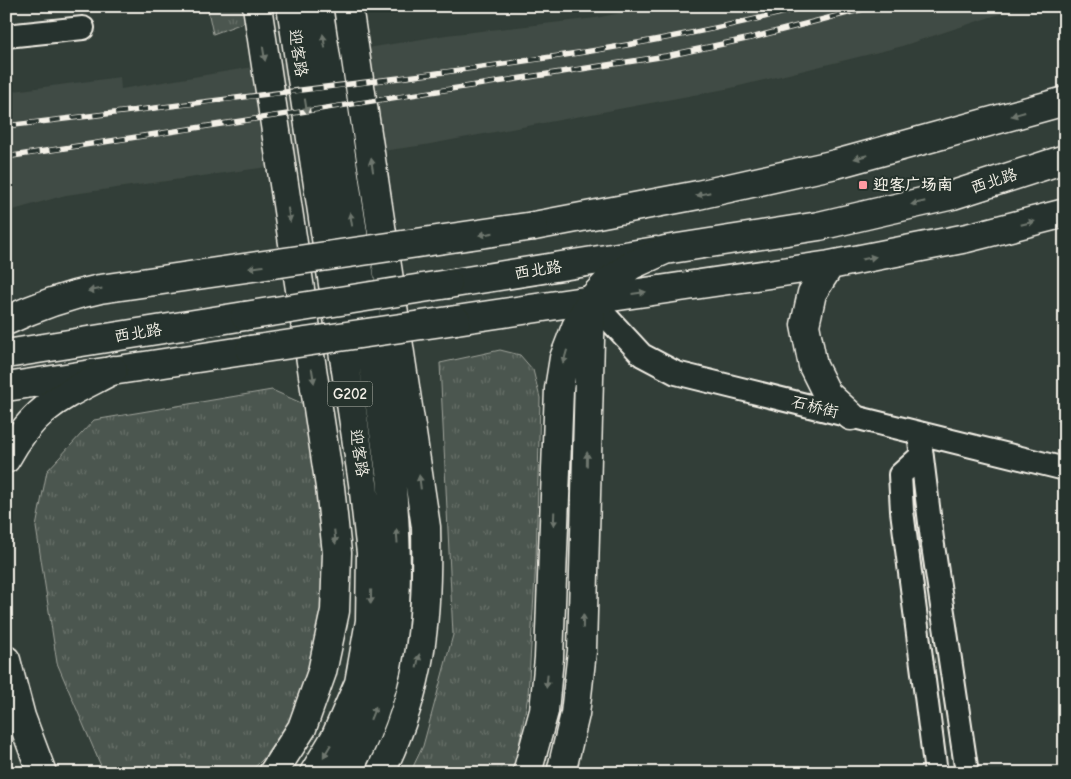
<svg xmlns="http://www.w3.org/2000/svg" width="1071" height="779" font-family="'Comic Neue','LXGW WenKai TC',sans-serif">
	<style>
		.built { fill: #404b44 }
		.grass { fill: url(#grass-tufts); stroke: #a0a49c }
		.lines { fill: none; stroke-linecap: round; stroke-linejoin: round }
		.street-casing { stroke: #f4f1e8; stroke-width: 26 }
		.primary-casing { stroke: #f4f1e8; stroke-width: 31 }
		.highway-casing { stroke: #f4f1e8; stroke-width: 31 }
		.street { stroke: #26332d; stroke-width: 22 }
		.primary { stroke: #26332d; stroke-width: 28 }
		.highway { stroke: #26332d; stroke-width: 28 }
		.rail-casing { stroke: #f4f1e8; stroke-width: 5.5 }
		.rail { stroke: #26332d; stroke-width: 4; stroke-dasharray: 11; stroke-linecap: butt }
		.primary-bridge-casing { stroke: #f4f1e8; stroke-width: 31; stroke-linecap: butt }
		.highway-bridge-casing { stroke: #f4f1e8; stroke-width: 31; stroke-linecap: butt }
		.primary-bridge { stroke: #26332d; stroke-width: 28 }
		.highway-bridge { stroke: #26332d; stroke-width: 28 }
		.oneway { fill: #6e766e }
		.poi-dot { fill: #ff9aa2; stroke: #26332d; stroke-width: 2 }
		.labels { text-anchor: middle; dominant-baseline: central; stroke-width: 4; stroke-linejoin: round; paint-order: stroke }
		.shield { fill: #26332d; stroke: #b6b8b0; stroke-width: 1 }
		.shield-label { font-size: 15px; font-weight: bold; fill: #f4f1e8 }
		.street-label { font-size: 16px; fill: #f4f1e8; stroke: #26332d }
		.poi-label { font-size: 16px; font-weight: bold; fill: #f4f1e8; stroke: #26332d; text-anchor: start }
	</style>
	<defs>
		<pattern id="grass-tufts" width="24" height="20" patternUnits="userSpaceOnUse" patternTransform="scale(1.25)"><rect width="24" height="20" fill="#4c564f"/><path d="M3 7l-1-3M5 7V3M7 7l1-3M15 17l-1-3M17 17v-4M19 17l1-3" fill="none" stroke="#666f68"/></pattern>
	</defs>
	<rect width="100%" height="100%" fill="#323e38"/>
	<filter id="ink" filterUnits="userSpaceOnUse"><feTurbulence type="fractalNoise" baseFrequency=".02" numOctaves="2"/><feDisplacementMap in="SourceGraphic" scale="10" xChannelSelector="R" yChannelSelector="G"/><feConvolveMatrix kernelMatrix="1 2 1 2 8 2 1 2 1" color-interpolation-filters="sRGB"/></filter>
	<g filter="url(#ink)">
		<!-- built -->
		<path class="built" d="M 654,6 L 1024,6 L 899,47 L 731,88 L 425,145 L 66,195 L 6,212 L 6,92 L 120,77 L 121,89 L 446,35 L 596,18 Z"/>
		<!-- grass -->
		<path class="grass" d="M 207,6 L 246,6 L 248,21 L 213,34 Z
			M 500,350 L 520,355 L 533,370 L 540,398 L 536,560 L 528,696 L 514,773 L 410,773 L 423,746 L 453,635 L 440,363 Z
			M 272,390 L 308,406 L 328,579 L 305,698 L 263,759 L 249,773 L 104,773 L 57,663 L 36,527 L 47,471 L 94,420 Z"/>
		<g class="lines">
			<!-- street casing -->
			<g class="street-casing">
				<path id="street" d="M 6,36 L 83,28
					M 591,300 L 642,355 L 676,373 L 1065,469
					M 919,433 L 932,539 L 967,773
					M 921,456 L 900,475 L 902,511 L 936,773"/>
			</g>
			<!-- primary casing -->
			<g class="primary-casing">
				<path id="primary" d="M 448,284 L 656,251
					M 456,320 L 591,300
					M 6,354 L 245,316
					M 6,387 L 250,350"/>
			</g>
			<!-- highway casing -->
			<g class="highway-casing">
				<path id="highway" d="M 257,6 L 330,487 L 337,553 L 335,611 L 322,672 L 302,728 L 273,773
					M 291,6 L 363,483 L 371,553 L 370,621 L 359,683 L 335,738 L 314,773
					M 318,6 L 391,478 C 401,582 401,680 346,773
					M 348,6 L 426,527 C 428,619 422,689 380,773
					M 534,226 L 698,195 L 836,164 L 1065,101
					M 830,265 L 812,293 L 805,325 L 813,366 L 827,394 L 851,416
					M 6,459 C 35,405 62,397 113,370
					M 6,660 L 21,717 L 42,773
					M 527,773 L 544,711 L 549,658 L 559,389 L 564,358 L 576,327 L 591,300 L 609,281 L 632,265 L 665,250 L 819,226 L 883,211 L 953,195 L 1065,159
					M 561,773 L 575,714 L 582,651 L 591,300 L 830,265 L 967,238 L 1065,213"/>
			</g>
			<!-- street -->
			<use href="#street" class="street"/>
			<!-- primary -->
			<use href="#primary" class="primary"/>
			<!-- highway -->
			<use href="#highway" class="highway"/>
			<!-- rail casing -->
			<g class="rail-casing">
				<path id="rail" d="M 6,126 C 137,110 268,95 399,78 C 537,60 673,42 808,6
					M 6,157 L 666,56 L 751,38 L 875,6"/>
			</g>
			<!-- rail -->
			<use href="#rail" class="rail"/>
			<!-- primary-bridge casing -->
			<g class="primary-bridge-casing">
				<path id="primary-bridge" d="M 245,316 L 448,284
					M 250,350 L 456,320"/>
			</g>
			<!-- highway-bridge casing -->
			<g class="highway-bridge-casing">
				<path id="highway-bridge" d="M 6,321 C 37,306 66,296 100,289 L 534,226"/>
			</g>
			<!-- primary-bridge -->
			<use href="#primary-bridge" class="primary-bridge"/>
			<!-- highway-bridge -->
			<use href="#highway-bridge" class="highway-bridge"/>
		</g>
		<!-- one-way arrows -->
		<defs><path id="oneway-solid" d="M-6-.8H1V-3.2L6.5 0L1 3.2V.8H-6Z" transform="scale(1.25)"/></defs>
		<g class="oneway">
			<use href="#oneway-solid" transform="translate(324 41) rotate(-99)"/>
			<use href="#oneway-solid" transform="translate(264 54) rotate(81)"/>
			<use href="#oneway-solid" transform="translate(306 106) rotate(81)"/>
			<use href="#oneway-solid" transform="translate(1018 114) rotate(164)"/>
			<use href="#oneway-solid" transform="translate(861 157) rotate(165)"/>
			<use href="#oneway-solid" transform="translate(372 165) rotate(-99)"/>
			<use href="#oneway-solid" transform="translate(703 194) rotate(167)"/>
			<use href="#oneway-solid" transform="translate(918 203) rotate(167)"/>
			<use href="#oneway-solid" transform="translate(289 215) rotate(81)"/>
			<use href="#oneway-solid" transform="translate(351 219) rotate(-99)"/>
			<use href="#oneway-solid" transform="translate(1028 223) rotate(-14)"/>
			<use href="#oneway-solid" transform="translate(486 234) rotate(171)"/>
			<use href="#oneway-solid" transform="translate(869 258) rotate(-11)"/>
			<use href="#oneway-solid" transform="translate(256 267) rotate(172)"/>
			<use href="#oneway-solid" transform="translate(95 290) rotate(169)"/>
			<use href="#oneway-solid" transform="translate(639 293) rotate(-8)"/>
			<use href="#oneway-solid" transform="translate(565 357) rotate(106)"/>
			<use href="#oneway-solid" transform="translate(313 376) rotate(81)"/>
			<use href="#oneway-solid" transform="translate(587 459) rotate(-89)"/>
			<use href="#oneway-solid" transform="translate(420 482) rotate(-97)"/>
			<use href="#oneway-solid" transform="translate(554 519) rotate(92)"/>
			<use href="#oneway-solid" transform="translate(397 536) rotate(-94)"/>
			<use href="#oneway-solid" transform="translate(335 537) rotate(84)"/>
			<use href="#oneway-solid" transform="translate(371 597) rotate(91)"/>
			<use href="#oneway-solid" transform="translate(583 621) rotate(-89)"/>
			<use href="#oneway-solid" transform="translate(418 661) rotate(-79)"/>
			<use href="#oneway-solid" transform="translate(547 681) rotate(96)"/>
			<use href="#oneway-solid" transform="translate(373 713) rotate(-68)"/>
			<use href="#oneway-solid" transform="translate(327 751) rotate(121)"/>
		</g>
	</g>
	<!-- markers -->
	<rect class="poi-dot" x="858" y="180" width="10" height="10" rx="2.5"/>
	<g class="labels">
		<!-- shield labels -->
		<rect class="shield" x="327.5" y="381.5" width="45" height="25" rx="4"/>
		<g class="shield-label">
			<text x="350" y="394">G202</text>
		</g>
		<!-- street labels -->
		<g class="street-label">
			<text transform="translate(298 53) rotate(81)">迎客路</text>
			<text transform="translate(994 181) rotate(-18)">西北路</text>
			<text transform="translate(538 270) rotate(-9)">西北路</text>
			<text transform="translate(138 333) rotate(-9)">西北路</text>
			<text transform="translate(815 407) rotate(14)">石桥街</text>
			<text transform="translate(359 453) rotate(81)">迎客路</text>
		</g>
		<!-- poi labels -->
		<g class="poi-label">
			<text x="873" y="185">迎客广场南</text>
		</g>
	</g>
	<!-- margin -->
	<rect width="1071" height="779" fill="none" stroke="#26332d" stroke-width="25"/>
	<rect x="12" y="12" width="1046" height="754" fill="none" stroke="#f4f1e8" stroke-width="2" filter="url(#ink)"/>
</svg>
